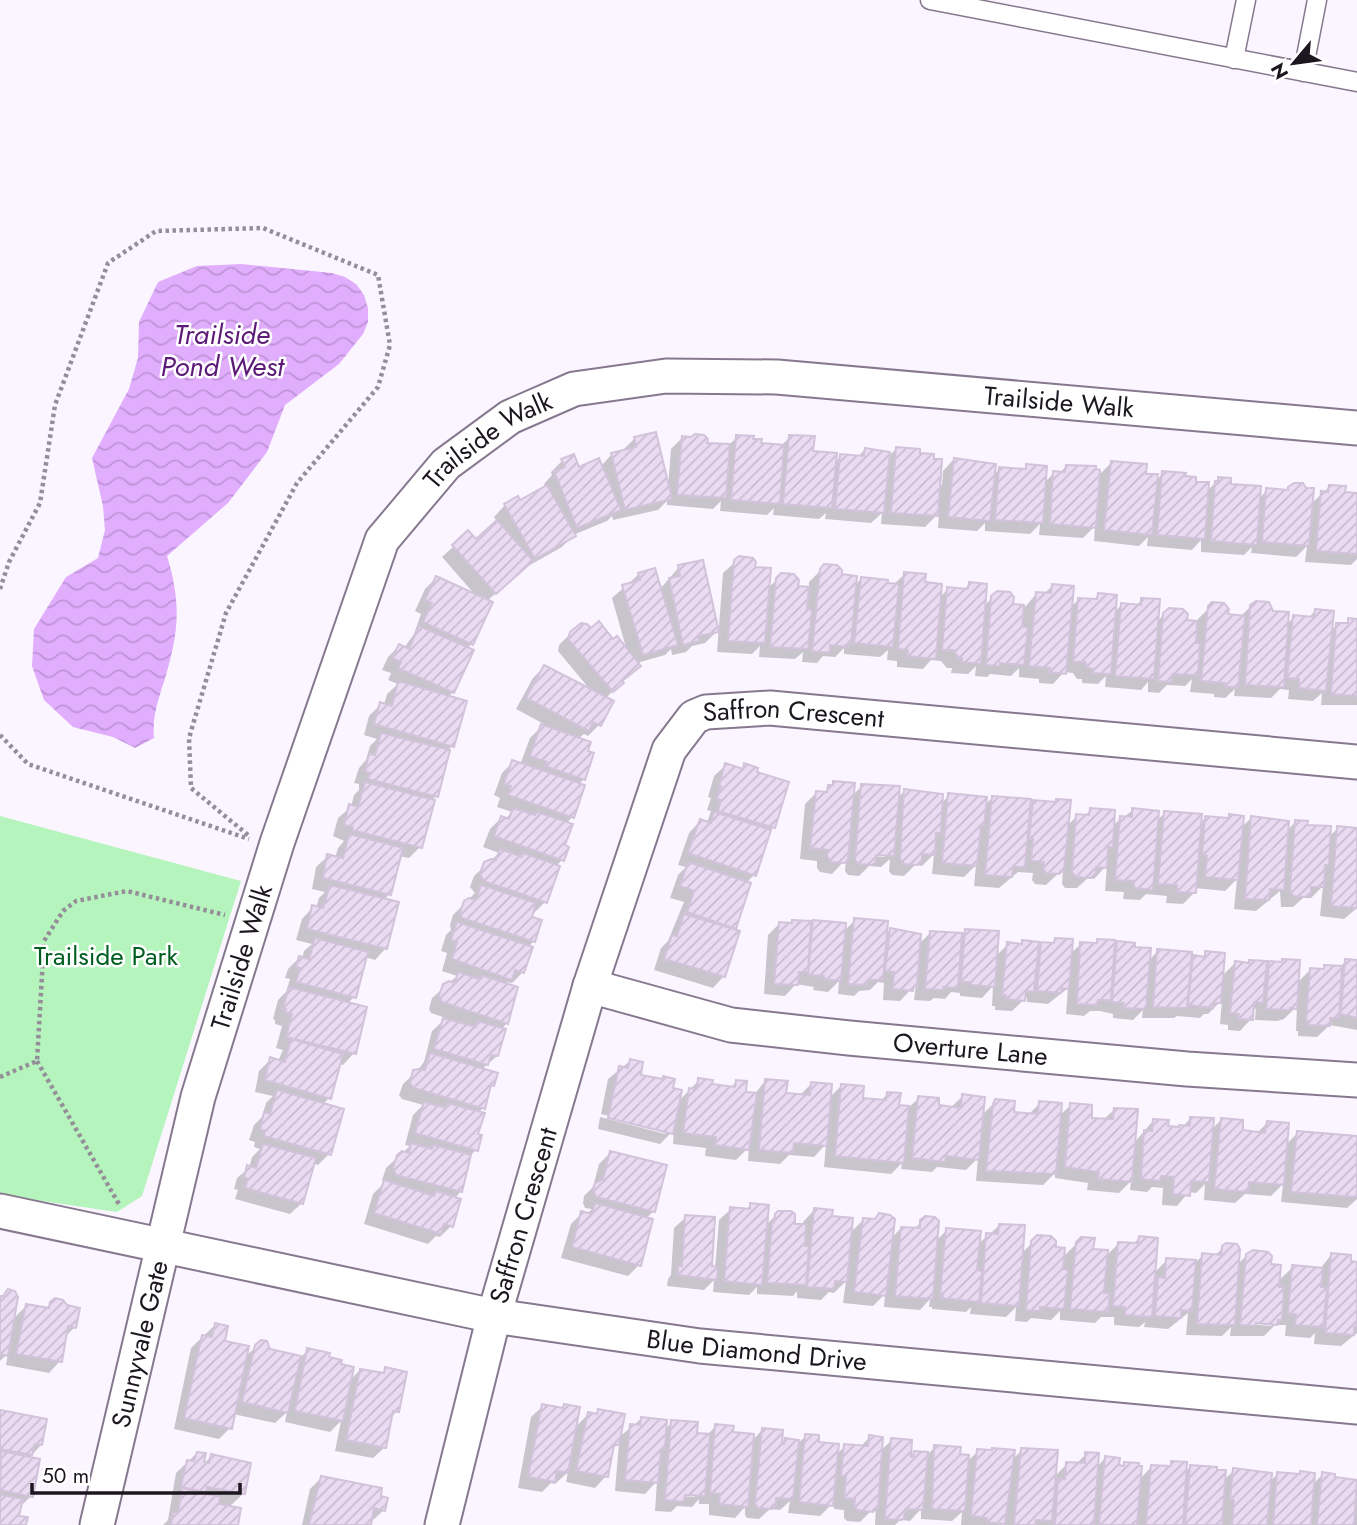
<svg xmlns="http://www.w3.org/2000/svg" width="1357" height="1525" font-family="Jost,sans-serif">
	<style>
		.park { fill: #b6f4be }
		.water { fill: url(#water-waves) }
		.shadow { fill: #0003; fill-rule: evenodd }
		.building { fill: url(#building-hatch); stroke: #d2c3db; stroke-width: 2 }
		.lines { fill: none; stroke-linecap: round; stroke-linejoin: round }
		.service-casing { stroke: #86788e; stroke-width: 21 }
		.minor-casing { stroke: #86788e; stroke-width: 37 }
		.path { stroke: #938e97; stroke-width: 4.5; stroke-dasharray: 3.5 3.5; stroke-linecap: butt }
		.service { stroke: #fff; stroke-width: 18 }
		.minor { stroke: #fff; stroke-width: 33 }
		.labels { text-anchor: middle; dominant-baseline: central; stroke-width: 5; stroke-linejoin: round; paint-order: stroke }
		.street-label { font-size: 26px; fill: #1c171f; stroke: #fff }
		.park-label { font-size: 26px; fill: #005d20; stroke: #fff }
		.water-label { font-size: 28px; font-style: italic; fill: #5b1b77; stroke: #fff }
	</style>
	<defs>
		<pattern id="water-waves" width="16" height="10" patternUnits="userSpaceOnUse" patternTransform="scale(1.75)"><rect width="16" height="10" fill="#e1adfd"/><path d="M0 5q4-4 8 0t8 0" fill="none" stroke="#c094d8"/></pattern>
		<pattern id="building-hatch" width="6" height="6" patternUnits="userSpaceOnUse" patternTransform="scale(1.75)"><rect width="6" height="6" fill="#eadbf3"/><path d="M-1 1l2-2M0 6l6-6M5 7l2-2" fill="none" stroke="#c8bbd0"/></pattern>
	</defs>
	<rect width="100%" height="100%" fill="#fbf5ff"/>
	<!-- park -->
	<path class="park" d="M 0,816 L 241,881 L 142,1196 L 117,1212 L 0,1195 Z"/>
	<!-- water -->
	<path class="water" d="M 242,264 L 332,273 L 345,277 L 356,284 L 364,295 L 368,308 L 368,322 L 363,334 L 339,364 L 285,405 L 267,452 L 228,503 L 167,556 C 179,595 180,624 169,664 C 163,689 151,712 154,738 L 135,748 L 113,737 L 73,727 L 44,700 L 32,666 L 34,629 L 66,577 L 98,558 L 105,530 L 103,506 L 92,458 L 129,389 L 138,358 L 139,322 L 158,282 L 197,266 Z"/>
	<!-- shadow -->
	<path class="shadow" d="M 703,436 L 705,444 L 728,446 L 737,437 L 759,445 L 781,446 L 790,437 L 811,453 L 834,463 L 841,456 L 857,458 L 865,449 L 887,458 L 896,449 L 938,485 L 942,485 L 943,471 L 954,459 L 993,475 L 1000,469 L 1022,470 L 1027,466 L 1044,483 L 1054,473 L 1060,473 L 1066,466 L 1098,476 L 1112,462 L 1156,481 L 1163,473 L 1183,477 L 1207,491 L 1219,479 L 1259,499 L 1267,490 L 1286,492 L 1289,488 L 1311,504 L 1329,487 L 1343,494 L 1357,495 L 1357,559 L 1351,565 L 1305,562 L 1307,546 L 1296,557 L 1251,553 L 1252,547 L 1244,555 L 1201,552 L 1201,540 L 1192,550 L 1147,546 L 1148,537 L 1139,546 L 1094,541 L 1095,526 L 1083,538 L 1039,535 L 1040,524 L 1030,534 L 985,531 L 985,523 L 977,531 L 938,528 L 939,513 L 925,527 L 881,524 L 882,513 L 871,523 L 825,519 L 826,513 L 819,519 L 773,515 L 774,508 L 767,515 L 720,511 L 721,501 L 713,509 L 667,505 L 667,501 L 658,510 L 613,520 L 612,516 L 607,521 L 573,535 L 562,547 L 523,569 L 487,601 L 471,644 L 467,649 L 453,692 L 448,697 L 452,746 L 448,750 L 436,796 L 430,802 L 420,847 L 409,858 L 399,856 L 389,894 L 384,900 L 386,948 L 375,960 L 365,957 L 354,997 L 348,1003 L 354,1053 L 343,1065 L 339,1064 L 329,1098 L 322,1105 L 329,1154 L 318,1165 L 313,1163 L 302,1203 L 290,1214 L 235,1199 L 238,1190 L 234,1189 L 237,1178 L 249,1168 L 252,1157 L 260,1149 L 254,1147 L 255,1142 L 249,1140 L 254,1125 L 262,1117 L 266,1103 L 273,1096 L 255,1092 L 259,1071 L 271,1059 L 278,1061 L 283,1050 L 276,1048 L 282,1026 L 275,1024 L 275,1020 L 273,1019 L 278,1000 L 286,992 L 290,979 L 285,978 L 288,969 L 299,958 L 302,959 L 304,951 L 312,944 L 296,940 L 302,919 L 313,907 L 316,908 L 319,898 L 325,892 L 312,889 L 316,867 L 328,856 L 335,858 L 338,848 L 344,841 L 333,836 L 338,818 L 351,807 L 354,795 L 359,790 L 359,784 L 354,783 L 359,768 L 366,760 L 370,746 L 377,739 L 364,735 L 369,716 L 381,704 L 384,705 L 387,694 L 398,684 L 388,680 L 391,673 L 382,670 L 388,657 L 399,646 L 404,648 L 414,634 L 421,614 L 415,611 L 425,589 L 436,578 L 477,597 L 442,557 L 454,546 L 476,541 L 497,522 L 494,517 L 505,505 L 520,502 L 545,488 L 544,484 L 552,475 L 551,472 L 562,461 L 578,469 L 601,466 L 612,454 L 623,450 L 634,439 L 668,488 L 671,449 L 683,437 Z
		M 735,562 L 754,568 L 768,588 L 782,575 L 796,587 L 809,588 L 809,582 L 825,566 L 855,585 L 861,579 L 893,585 L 905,574 L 923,584 L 939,598 L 948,589 L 963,591 L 969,584 L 984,606 L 998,592 L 1011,606 L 1025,607 L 1037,593 L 1044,594 L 1052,586 L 1070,608 L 1078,600 L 1093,601 L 1098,595 L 1113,613 L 1122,605 L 1135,606 L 1142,600 L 1157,622 L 1164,614 L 1185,622 L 1197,623 L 1197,620 L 1213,604 L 1227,616 L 1240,617 L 1251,606 L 1271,612 L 1286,625 L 1294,617 L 1308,618 L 1315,611 L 1330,631 L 1337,625 L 1344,625 L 1349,620 L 1357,620 L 1357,705 L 1321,705 L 1322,693 L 1313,701 L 1288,699 L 1289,690 L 1280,689 L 1271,698 L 1234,696 L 1235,689 L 1225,698 L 1214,697 L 1214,694 L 1190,692 L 1192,679 L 1185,686 L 1167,685 L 1159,693 L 1148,692 L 1148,682 L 1141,690 L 1105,687 L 1106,676 L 1098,684 L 1082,683 L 1082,679 L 1077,679 L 1073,673 L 1064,672 L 1053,684 L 1039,683 L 1039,679 L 1019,677 L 1019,668 L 1011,676 L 990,674 L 987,677 L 975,676 L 976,666 L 968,674 L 951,673 L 952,668 L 947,668 L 941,661 L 931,660 L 923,669 L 897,667 L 897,661 L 887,660 L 888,650 L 880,657 L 844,654 L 844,648 L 835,657 L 823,656 L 817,663 L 802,662 L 803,652 L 795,659 L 759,657 L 760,646 L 752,654 L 717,652 L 723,573 Z
		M 679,567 L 717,631 L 705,643 L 692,646 L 686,652 L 672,655 L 671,649 L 665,655 L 637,663 L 639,665 L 605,699 L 599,725 L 588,736 L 584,734 L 578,739 L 584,779 L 578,785 L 572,817 L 566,824 L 562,860 L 556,866 L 545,902 L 534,913 L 532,912 L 534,941 L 528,947 L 523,972 L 512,983 L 507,982 L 504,985 L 507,1023 L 501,1030 L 497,1056 L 481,1070 L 493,1085 L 488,1089 L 483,1108 L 478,1113 L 476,1150 L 469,1157 L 461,1191 L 454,1199 L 451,1226 L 440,1237 L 436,1236 L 428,1244 L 364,1224 L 373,1194 L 384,1183 L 382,1180 L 386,1168 L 410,1146 L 405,1145 L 413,1115 L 423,1105 L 402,1099 L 399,1095 L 403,1084 L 417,1071 L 424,1062 L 432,1031 L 446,1018 L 431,1013 L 429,1009 L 432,998 L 457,976 L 442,971 L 447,953 L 441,951 L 446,935 L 451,930 L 450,925 L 453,915 L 475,893 L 470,887 L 474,876 L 499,853 L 483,847 L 490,829 L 501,818 L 505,819 L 512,812 L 497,807 L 500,798 L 494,795 L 502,773 L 513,762 L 520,765 L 530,738 L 544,724 L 516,709 L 533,678 L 544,667 L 592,692 L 558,651 L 559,645 L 571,633 L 613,641 L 627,651 L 612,598 L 639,574 L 660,589 Z
		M 726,765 L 741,770 L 745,765 L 755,773 L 787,783 L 773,828 L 769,832 L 754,875 L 746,883 L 734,928 L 731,931 L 724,976 L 713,988 L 654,970 L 661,948 L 668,941 L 684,902 L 670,898 L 678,875 L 686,867 L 678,865 L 689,833 L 700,821 L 705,823 L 708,820 L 711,811 L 707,810 L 711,798 L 708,797 L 714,776 Z
		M 834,783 L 853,795 L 862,786 L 897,798 L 905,791 L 941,804 L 949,795 L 984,806 L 992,798 L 1028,807 L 1034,802 L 1053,804 L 1057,800 L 1066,827 L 1077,816 L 1084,816 L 1091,810 L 1112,826 L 1133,810 L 1156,821 L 1165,813 L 1200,823 L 1206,818 L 1226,820 L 1230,816 L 1241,828 L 1252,817 L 1287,831 L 1295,822 L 1329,837 L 1338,828 L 1357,829 L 1357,908 L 1344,919 L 1320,916 L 1323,886 L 1311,898 L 1303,898 L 1293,907 L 1281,907 L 1280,891 L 1256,911 L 1234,909 L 1237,879 L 1225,891 L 1195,888 L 1194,893 L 1183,904 L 1166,903 L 1167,896 L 1146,894 L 1140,900 L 1123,899 L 1124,892 L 1105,891 L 1107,865 L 1094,879 L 1088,878 L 1077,888 L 1065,888 L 1062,884 L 1063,869 L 1046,885 L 1035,884 L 1032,880 L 1033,873 L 1018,872 L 999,888 L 974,886 L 976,865 L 964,877 L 932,874 L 934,854 L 922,866 L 915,865 L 904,876 L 892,875 L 889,871 L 890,859 L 881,867 L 869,866 L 859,876 L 848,875 L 845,871 L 846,859 L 832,874 L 820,872 L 817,868 L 817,861 L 800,859 L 805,804 L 817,792 L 823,793 ZM 868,853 L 885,854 L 885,857 L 867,856 Z
		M 855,920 L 885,935 L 890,930 L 918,945 L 931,932 L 961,935 L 965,931 L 996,956 L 1008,944 L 1019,945 L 1023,942 L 1037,949 L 1042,943 L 1051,944 L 1056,940 L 1069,955 L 1081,944 L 1095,945 L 1098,941 L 1113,948 L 1118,943 L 1133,948 L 1148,961 L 1158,951 L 1201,958 L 1206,953 L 1221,977 L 1235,963 L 1265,963 L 1265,968 L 1270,963 L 1280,963 L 1283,960 L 1297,983 L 1310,970 L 1321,970 L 1325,967 L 1339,968 L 1346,961 L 1357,962 L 1357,1030 L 1330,1025 L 1317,1037 L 1298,1036 L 1298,1031 L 1296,1031 L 1297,1006 L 1284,1019 L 1277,1021 L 1255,1020 L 1256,1008 L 1252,1012 L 1251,1019 L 1240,1031 L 1228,1030 L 1228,1025 L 1220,1024 L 1222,1000 L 1208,1014 L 1204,1014 L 1200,1018 L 1177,1016 L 1174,1018 L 1142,1018 L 1143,1010 L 1133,1020 L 1113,1018 L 1113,1014 L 1100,1011 L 1090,1011 L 1084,1016 L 1066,1014 L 1068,988 L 1048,1004 L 1027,1002 L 1027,997 L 1012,1011 L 995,1010 L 995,1006 L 992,1006 L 993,986 L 982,998 L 960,996 L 960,993 L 951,992 L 945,999 L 934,998 L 930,1001 L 914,1000 L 916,984 L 900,1001 L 883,1000 L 884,983 L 878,982 L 870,990 L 859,991 L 854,996 L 838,994 L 839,981 L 828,992 L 813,990 L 814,987 L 796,984 L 785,996 L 764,994 L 768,935 L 779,924 L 790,925 L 793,922 L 844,924 L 844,931 Z
		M 630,1061 L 639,1076 L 661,1081 L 664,1078 L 678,1102 L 699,1080 L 710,1086 L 730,1088 L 737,1081 L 744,1094 L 754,1095 L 765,1081 L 784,1094 L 799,1096 L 811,1084 L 829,1098 L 841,1086 L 861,1100 L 880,1101 L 888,1094 L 897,1106 L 909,1107 L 919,1098 L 937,1107 L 951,1107 L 963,1096 L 982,1115 L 996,1101 L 1012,1113 L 1028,1115 L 1040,1103 L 1059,1116 L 1071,1105 L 1090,1119 L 1103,1120 L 1114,1110 L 1133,1144 L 1153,1121 L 1167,1128 L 1182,1127 L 1191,1118 L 1211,1130 L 1221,1120 L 1241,1132 L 1257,1133 L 1267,1123 L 1286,1145 L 1298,1132 L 1357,1138 L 1357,1199 L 1347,1208 L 1281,1202 L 1283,1184 L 1271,1196 L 1245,1194 L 1235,1203 L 1204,1200 L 1205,1184 L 1196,1193 L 1189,1192 L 1177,1206 L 1162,1205 L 1163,1188 L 1152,1187 L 1147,1192 L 1130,1190 L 1131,1181 L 1119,1193 L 1087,1190 L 1088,1183 L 1055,1178 L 1055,1173 L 1043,1185 L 976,1181 L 978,1158 L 966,1170 L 937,1167 L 932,1172 L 901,1169 L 902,1163 L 891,1174 L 824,1167 L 826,1144 L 814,1157 L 789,1155 L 780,1164 L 748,1161 L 749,1147 L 736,1160 L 705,1156 L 706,1148 L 673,1144 L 674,1130 L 660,1144 L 598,1129 L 600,1117 L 665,1134 L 665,1130 L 601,1114 L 608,1079 Z
		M 610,1153 L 654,1211 L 645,1219 L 639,1265 L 628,1276 L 561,1258 L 571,1224 L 582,1213 L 587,1214 L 592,1209 L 585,1208 L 583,1203 L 584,1196 L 593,1187 L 599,1164 Z
		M 751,1205 L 766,1225 L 779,1212 L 793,1225 L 803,1226 L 803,1222 L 814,1210 L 830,1218 L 850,1233 L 863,1220 L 891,1239 L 901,1228 L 913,1230 L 926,1217 L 936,1241 L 947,1230 L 978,1244 L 1000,1225 L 1022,1253 L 1038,1237 L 1062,1258 L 1082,1238 L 1092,1251 L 1106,1256 L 1119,1243 L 1133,1244 L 1139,1238 L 1154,1273 L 1167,1260 L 1196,1262 L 1203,1255 L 1214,1256 L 1223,1248 L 1237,1265 L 1247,1255 L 1269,1266 L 1278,1281 L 1293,1267 L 1320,1269 L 1331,1255 L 1349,1263 L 1357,1264 L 1357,1333 L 1341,1346 L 1314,1344 L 1315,1333 L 1310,1338 L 1285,1336 L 1286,1325 L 1275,1325 L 1264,1336 L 1230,1336 L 1231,1327 L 1222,1336 L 1186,1335 L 1188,1313 L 1168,1329 L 1144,1327 L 1145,1322 L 1139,1327 L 1114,1325 L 1114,1317 L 1101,1317 L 1095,1323 L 1060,1320 L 1060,1311 L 1051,1320 L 1031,1318 L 1027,1322 L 1015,1321 L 1016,1307 L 1006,1317 L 970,1314 L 971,1307 L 966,1312 L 932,1309 L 932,1307 L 929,1307 L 930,1299 L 920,1310 L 884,1307 L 885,1294 L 873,1306 L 843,1303 L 846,1281 L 834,1293 L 829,1292 L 821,1300 L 797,1298 L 797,1291 L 793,1296 L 757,1294 L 757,1287 L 749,1295 L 713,1292 L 714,1280 L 704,1290 L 667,1286 L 668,1279 L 671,1275 L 674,1228 L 686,1217 L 710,1268 L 715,1268 L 719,1220 L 731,1209 L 745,1210 ZM 1247,1321 L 1272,1323 L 1272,1326 L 1247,1324 Z
		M 0,1297 L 12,1320 L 26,1306 L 45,1309 L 51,1303 L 75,1327 L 65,1337 L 60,1361 L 49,1373 L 6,1365 L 8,1353 L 0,1361 Z
		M 215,1325 L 223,1342 L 245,1357 L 261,1342 L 269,1351 L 300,1358 L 308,1350 L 339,1366 L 349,1381 L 360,1370 L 381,1374 L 386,1369 L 397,1411 L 390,1419 L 385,1447 L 373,1458 L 335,1451 L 341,1421 L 330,1432 L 285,1422 L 287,1412 L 275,1423 L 233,1414 L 230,1428 L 219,1439 L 174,1429 L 191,1348 Z
		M 543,1406 L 561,1409 L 564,1406 L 575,1428 L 588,1414 L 594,1416 L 599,1411 L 618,1438 L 641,1419 L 665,1430 L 672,1422 L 695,1434 L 707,1435 L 716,1426 L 752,1441 L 762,1430 L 780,1445 L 785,1440 L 797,1444 L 806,1436 L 837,1454 L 845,1446 L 860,1447 L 870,1437 L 880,1451 L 892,1440 L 909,1458 L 914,1453 L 928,1454 L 935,1447 L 958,1456 L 967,1462 L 978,1451 L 1012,1460 L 1022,1450 L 1054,1477 L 1067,1464 L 1076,1464 L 1086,1454 L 1097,1467 L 1105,1458 L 1117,1467 L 1122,1467 L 1125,1464 L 1140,1479 L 1151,1467 L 1167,1468 L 1172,1463 L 1185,1472 L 1191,1466 L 1224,1480 L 1234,1470 L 1269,1482 L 1278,1474 L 1312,1485 L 1323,1474 L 1354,1499 L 1357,1497 L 1357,1525 L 1005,1525 L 1005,1521 L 1001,1525 L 961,1525 L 962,1512 L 952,1521 L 921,1519 L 921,1509 L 910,1521 L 900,1520 L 895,1525 L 875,1525 L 876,1506 L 860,1522 L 847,1521 L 844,1518 L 844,1510 L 834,1509 L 834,1502 L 820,1516 L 788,1513 L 790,1501 L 780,1510 L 770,1509 L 759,1519 L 747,1518 L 745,1515 L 745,1507 L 735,1518 L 709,1515 L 709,1504 L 699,1504 L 699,1499 L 692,1507 L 677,1506 L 671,1512 L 655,1511 L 657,1481 L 645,1494 L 615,1491 L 619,1443 L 611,1450 L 606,1476 L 595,1488 L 566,1482 L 568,1472 L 555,1484 L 551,1483 L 542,1492 L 518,1488 L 531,1417 ZM 695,1494 L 695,1497 L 676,1496 Z
		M 0,1412 L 41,1445 L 30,1457 L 31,1496 L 19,1508 L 17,1517 L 24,1525 L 0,1525 Z
		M 197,1453 L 202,1466 L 211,1456 L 243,1494 L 229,1507 L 236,1525 L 163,1525 L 168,1520 L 176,1473 Z
		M 321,1478 L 378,1498 L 384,1510 L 372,1521 L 370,1521 L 369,1525 L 302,1525 L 310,1489 Z"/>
	<!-- building -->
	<path class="building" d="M 656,432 L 672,499 L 625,510 L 611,453 L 636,447 L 634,437 Z
		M 695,434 L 704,435 L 708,439 L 707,443 L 730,444 L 726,498 L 677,495 L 682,436 L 691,437 Z
		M 736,435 L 754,436 L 753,439 L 762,439 L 761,443 L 784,445 L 780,504 L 731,500 Z
		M 789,435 L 815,436 L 813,451 L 837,453 L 832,508 L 783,504 Z
		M 896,447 L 920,449 L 920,453 L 934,454 L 934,459 L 942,459 L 938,516 L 891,513 Z
		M 865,448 L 890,452 L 884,513 L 835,509 L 840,454 L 864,456 Z
		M 574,454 L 579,467 L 599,458 L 621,510 L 577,528 L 554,471 L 565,467 L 561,459 Z
		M 954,458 L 996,464 L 990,521 L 948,517 Z
		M 1111,461 L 1147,464 L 1146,474 L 1158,474 L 1152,535 L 1104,530 Z
		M 1026,464 L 1047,466 L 1043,523 L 995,520 L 999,467 L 1026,469 Z
		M 1066,465 L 1096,466 L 1096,469 L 1100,470 L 1096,528 L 1050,524 L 1053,471 L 1065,472 Z
		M 1162,471 L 1186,473 L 1185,476 L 1196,477 L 1196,482 L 1209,482 L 1205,539 L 1157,535 Z
		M 1218,477 L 1231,478 L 1231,484 L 1261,486 L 1257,545 L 1211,541 L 1215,481 L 1218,481 Z
		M 1294,483 L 1303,483 L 1306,488 L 1314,488 L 1309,546 L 1262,542 L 1266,488 L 1288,490 L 1288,487 Z
		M 547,485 L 576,536 L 535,559 L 504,504 L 518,496 L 520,500 Z
		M 1329,485 L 1346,486 L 1345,492 L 1357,493 L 1357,554 L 1316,551 L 1321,491 L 1328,492 Z
		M 497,520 L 533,561 L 496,594 L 452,545 L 468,530 L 476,539 Z
		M 739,556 L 753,558 L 756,562 L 755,567 L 771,568 L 765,643 L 728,641 L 734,560 Z
		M 703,560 L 719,632 L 698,636 L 699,641 L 683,645 L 669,578 L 680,576 L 678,565 Z
		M 824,564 L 837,565 L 842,570 L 842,574 L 857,576 L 851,644 L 848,644 L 848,647 L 830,645 L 830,653 L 812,651 L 820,569 Z
		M 655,568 L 678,645 L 643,655 L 622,585 L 640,580 L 638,573 Z
		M 904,572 L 926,574 L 925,582 L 942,584 L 936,659 L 907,656 L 908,650 L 898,649 Z
		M 781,573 L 794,574 L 799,580 L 798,586 L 809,587 L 807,609 L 812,610 L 808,649 L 770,647 L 776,578 Z
		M 436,576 L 493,602 L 473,645 L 423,622 L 432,603 L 425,600 Z
		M 861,577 L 888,580 L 888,583 L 899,584 L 893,647 L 854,643 Z
		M 969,582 L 987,584 L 981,664 L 962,662 L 962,658 L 959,658 L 953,650 L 942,650 L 947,587 L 968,589 Z
		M 1052,584 L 1074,586 L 1066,674 L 1049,672 L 1050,668 L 1029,666 L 1036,592 L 1051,593 Z
		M 997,591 L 1010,592 L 1014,597 L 1013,604 L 1024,605 L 1022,627 L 1028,627 L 1024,665 L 1000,663 L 1000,666 L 986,665 L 991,596 Z
		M 1098,593 L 1117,595 L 1111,674 L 1093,673 L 1093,669 L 1088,668 L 1085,662 L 1073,662 L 1078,598 L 1097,599 Z
		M 1141,598 L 1160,599 L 1154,679 L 1115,676 L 1121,603 L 1141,605 Z
		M 1256,601 L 1269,602 L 1273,611 L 1289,612 L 1284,687 L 1245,685 L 1250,605 Z
		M 1212,602 L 1224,603 L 1229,609 L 1228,614 L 1245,616 L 1238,688 L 1225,686 L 1225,683 L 1201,681 L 1208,606 Z
		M 1169,608 L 1183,609 L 1188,614 L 1187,620 L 1197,621 L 1196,643 L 1200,643 L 1198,675 L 1172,674 L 1172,682 L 1158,681 L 1163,613 Z
		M 1315,609 L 1334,611 L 1326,691 L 1299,688 L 1299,679 L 1287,678 L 1293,615 L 1314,617 Z
		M 1348,618 L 1357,619 L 1357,696 L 1331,694 L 1336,623 L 1348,623 Z
		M 599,621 L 613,639 L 617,636 L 641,666 L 622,681 L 624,683 L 613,692 L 568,639 L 570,632 L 581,623 L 587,624 L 591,628 Z
		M 419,626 L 474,650 L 454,693 L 398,668 L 401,662 L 392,658 L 399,644 L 409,649 Z
		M 544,665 L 614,701 L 601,726 L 593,722 L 589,731 L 526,698 Z
		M 398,681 L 467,701 L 454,747 L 374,724 L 380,702 L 392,706 Z
		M 541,724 L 591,742 L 588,751 L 594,753 L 585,780 L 545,766 L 547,762 L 530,756 Z
		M 381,733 L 450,750 L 438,797 L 368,779 L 370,773 L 365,771 L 369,754 L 375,755 Z
		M 512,760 L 585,785 L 574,818 L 508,795 L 511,786 L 504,784 Z
		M 725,763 L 743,769 L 744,763 L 758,768 L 757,772 L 789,782 L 775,828 L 718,811 L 721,800 L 717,799 L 721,786 L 719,786 Z
		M 833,781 L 855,783 L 848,859 L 845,863 L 831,862 L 827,856 L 828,850 L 810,848 L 816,791 L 827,792 L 828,785 L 833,785 Z
		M 365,782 L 435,800 L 422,848 L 352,830 L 353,827 L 344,825 L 349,804 L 358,807 Z
		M 861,784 L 900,786 L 894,856 L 876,855 L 876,862 L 872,865 L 859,864 L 855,860 Z
		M 904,789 L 943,794 L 941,833 L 936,833 L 935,855 L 922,854 L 922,860 L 917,865 L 904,864 L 900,859 Z
		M 948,793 L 987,797 L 984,827 L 981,826 L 977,866 L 942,863 Z
		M 992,796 L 1031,799 L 1025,867 L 1013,867 L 1012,877 L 985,875 Z
		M 1056,799 L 1071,800 L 1064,870 L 1059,874 L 1046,873 L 1043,868 L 1044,862 L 1031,861 L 1033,839 L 1029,839 L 1033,800 L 1056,802 Z
		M 513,808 L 535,815 L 537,812 L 573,824 L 565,845 L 569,847 L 564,861 L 494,836 L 501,816 L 509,819 Z
		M 1090,808 L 1115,810 L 1113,847 L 1108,847 L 1107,868 L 1096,867 L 1096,873 L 1090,878 L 1076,877 L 1072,872 L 1076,814 L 1089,815 Z
		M 1132,808 L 1159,811 L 1153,890 L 1134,888 L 1134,881 L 1115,880 L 1120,816 L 1132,817 Z
		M 1164,811 L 1202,814 L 1196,893 L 1177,892 L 1177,885 L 1158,884 Z
		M 714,812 L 771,830 L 756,876 L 688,853 L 700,819 L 711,823 Z
		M 1229,814 L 1244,816 L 1238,880 L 1205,877 L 1207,856 L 1202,855 L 1205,816 L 1229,818 Z
		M 1251,816 L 1289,821 L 1284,890 L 1270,889 L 1269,900 L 1245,899 Z
		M 1295,820 L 1308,821 L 1307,825 L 1331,826 L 1329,865 L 1325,865 L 1324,887 L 1311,887 L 1311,892 L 1306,897 L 1293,896 L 1290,890 Z
		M 1337,826 L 1357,828 L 1357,908 L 1331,906 Z
		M 349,834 L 403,848 L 391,895 L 323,878 L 327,854 L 343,858 Z
		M 500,849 L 522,857 L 523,853 L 560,866 L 547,903 L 484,881 L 480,874 L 484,862 L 491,859 L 496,860 Z
		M 688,862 L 751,883 L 736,929 L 687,912 L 694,891 L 680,886 Z
		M 330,885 L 399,902 L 387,949 L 307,929 L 312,905 L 323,908 Z
		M 481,885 L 536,903 L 532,917 L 542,920 L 535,942 L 462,918 L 460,913 L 464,901 L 469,898 L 476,900 Z
		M 684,914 L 740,931 L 725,977 L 664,959 L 672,935 L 677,936 Z
		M 854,918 L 888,921 L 883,980 L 867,980 L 867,985 L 848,984 Z
		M 792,920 L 811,921 L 808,972 L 799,972 L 798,985 L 774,984 L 779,922 L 792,923 Z
		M 813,920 L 846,923 L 841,981 L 824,979 L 824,976 L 808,975 Z
		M 457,922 L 533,947 L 524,973 L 515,970 L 512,980 L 452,959 L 457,942 L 451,940 Z
		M 890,928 L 921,934 L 917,986 L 914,986 L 913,991 L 893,989 L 894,972 L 885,971 Z
		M 965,929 L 999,931 L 995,987 L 971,985 L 971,982 L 961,982 Z
		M 930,931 L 962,933 L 958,988 L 943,987 L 943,990 L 925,989 Z
		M 315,938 L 368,952 L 356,998 L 296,982 L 300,968 L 296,967 L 299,956 L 309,959 Z
		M 1055,938 L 1073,939 L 1069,989 L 1062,988 L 1061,993 L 1037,991 L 1041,942 L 1054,943 Z
		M 1097,939 L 1115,940 L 1111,1000 L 1098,1000 L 1097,1005 L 1077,1004 L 1080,942 L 1097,943 Z
		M 1022,940 L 1039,942 L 1034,992 L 1026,991 L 1025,1001 L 1005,999 L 1006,995 L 1002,995 L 1007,942 L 1022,944 Z
		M 1117,941 L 1135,943 L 1135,947 L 1151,948 L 1146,1009 L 1123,1008 L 1124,1003 L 1112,1002 Z
		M 1157,949 L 1192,952 L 1187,1008 L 1153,1007 Z
		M 1205,951 L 1225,953 L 1221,1003 L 1213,1003 L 1213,1008 L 1188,1005 L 1193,955 L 1205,957 Z
		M 1282,959 L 1300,960 L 1297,1009 L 1290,1008 L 1290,1010 L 1266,1009 L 1269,961 L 1282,962 Z
		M 1345,959 L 1357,960 L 1357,1018 L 1341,1014 Z
		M 1249,960 L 1267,961 L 1263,1003 L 1254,1002 L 1253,1020 L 1238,1019 L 1239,1014 L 1230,1013 L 1235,961 L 1249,963 Z
		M 1324,965 L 1342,966 L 1339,1018 L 1330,1018 L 1330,1026 L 1309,1025 L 1309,1021 L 1306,1021 L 1310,968 L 1324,969 Z
		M 458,972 L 479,979 L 481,975 L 518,987 L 508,1024 L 442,1002 L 439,996 L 443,984 L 449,981 L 455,983 Z
		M 289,987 L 367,1007 L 356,1054 L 286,1037 L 292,1014 L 285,1012 L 286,1009 L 283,1008 Z
		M 443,1018 L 476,1027 L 477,1021 L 506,1029 L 498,1056 L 491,1055 L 488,1065 L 434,1049 Z
		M 291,1039 L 343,1054 L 331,1099 L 265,1080 L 270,1057 L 285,1062 Z
		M 430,1053 L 498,1073 L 494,1086 L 491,1085 L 485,1109 L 414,1088 L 410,1083 L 413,1070 L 419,1069 L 425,1070 Z
		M 630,1059 L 643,1062 L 641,1075 L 663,1079 L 663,1076 L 675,1079 L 673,1088 L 682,1090 L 673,1134 L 608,1118 L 619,1066 L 628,1068 Z
		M 698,1078 L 713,1080 L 712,1084 L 735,1087 L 736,1080 L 747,1081 L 746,1092 L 757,1093 L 749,1150 L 715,1145 L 716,1137 L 683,1133 L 689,1088 L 697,1089 Z
		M 765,1079 L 788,1081 L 786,1093 L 810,1095 L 811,1082 L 832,1084 L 827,1146 L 794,1143 L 793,1153 L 759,1150 Z
		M 841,1084 L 864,1086 L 863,1098 L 886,1100 L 887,1092 L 901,1093 L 899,1105 L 909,1106 L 904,1163 L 835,1156 Z
		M 277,1090 L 344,1109 L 331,1155 L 264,1136 L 265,1131 L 260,1129 L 264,1112 L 270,1114 Z
		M 962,1094 L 985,1097 L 979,1160 L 946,1156 L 945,1162 L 912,1158 L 918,1096 L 939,1098 L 939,1105 L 961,1108 Z
		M 995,1099 L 1015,1101 L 1014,1112 L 1038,1114 L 1039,1101 L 1062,1103 L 1056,1174 L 986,1171 L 993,1104 Z
		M 424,1102 L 446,1108 L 447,1103 L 485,1113 L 478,1134 L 482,1135 L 478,1151 L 415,1133 Z
		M 1070,1103 L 1092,1105 L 1092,1118 L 1113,1119 L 1114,1108 L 1138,1109 L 1132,1182 L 1098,1179 L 1099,1172 L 1065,1167 Z
		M 1190,1117 L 1214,1118 L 1209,1182 L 1191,1181 L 1190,1196 L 1173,1194 L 1174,1177 L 1161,1176 L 1160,1181 L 1141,1179 L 1144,1130 L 1152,1131 L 1153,1119 L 1169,1120 L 1168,1126 L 1179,1127 L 1179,1125 L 1190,1126 Z
		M 1221,1118 L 1243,1120 L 1243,1130 L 1265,1133 L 1267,1121 L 1289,1123 L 1284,1185 L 1249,1182 L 1248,1192 L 1214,1189 Z
		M 1297,1131 L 1357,1136 L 1357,1197 L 1291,1192 Z
		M 411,1143 L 432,1149 L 433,1145 L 471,1155 L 462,1192 L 396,1175 L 393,1168 L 397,1155 L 402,1151 L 409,1153 Z
		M 263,1144 L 316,1158 L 303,1204 L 245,1188 L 248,1179 L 244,1177 L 247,1165 L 256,1168 Z
		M 610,1151 L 667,1165 L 655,1212 L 596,1197 L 593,1190 L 595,1183 L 603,1179 Z
		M 384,1180 L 434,1196 L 436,1191 L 461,1199 L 453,1227 L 444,1224 L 441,1234 L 374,1213 Z
		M 595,1203 L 653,1219 L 641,1266 L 572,1247 L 581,1211 L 592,1214 Z
		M 750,1203 L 769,1205 L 762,1285 L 724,1281 L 730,1207 L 750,1209 Z
		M 814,1208 L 833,1210 L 832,1216 L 853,1218 L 847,1282 L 835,1281 L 834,1289 L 807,1287 Z
		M 778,1211 L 791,1211 L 795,1214 L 795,1224 L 806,1224 L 805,1246 L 809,1246 L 806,1285 L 767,1283 L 772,1222 L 774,1223 L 775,1214 Z
		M 879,1213 L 890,1215 L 895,1219 L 886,1296 L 854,1292 L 863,1218 L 875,1219 Z
		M 685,1215 L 715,1217 L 712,1266 L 718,1267 L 717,1280 L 678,1275 L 678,1266 L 682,1266 Z
		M 925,1216 L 935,1217 L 939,1221 L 933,1299 L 895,1296 L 901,1227 L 920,1228 L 920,1220 Z
		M 999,1224 L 1025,1225 L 1019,1306 L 981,1303 L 986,1233 L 998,1234 Z
		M 946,1228 L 981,1231 L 977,1270 L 982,1271 L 979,1302 L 942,1298 L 943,1296 L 940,1296 Z
		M 1037,1235 L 1051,1236 L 1056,1241 L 1056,1247 L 1065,1248 L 1063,1269 L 1068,1270 L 1064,1309 L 1040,1307 L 1040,1311 L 1026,1310 L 1031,1241 Z
		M 1139,1236 L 1158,1238 L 1152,1317 L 1125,1315 L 1125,1307 L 1113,1306 L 1118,1242 L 1138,1243 Z
		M 1081,1237 L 1095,1238 L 1093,1249 L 1108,1250 L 1104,1293 L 1110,1293 L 1108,1312 L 1070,1309 L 1076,1242 Z
		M 1226,1243 L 1237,1244 L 1240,1249 L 1235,1325 L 1197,1324 L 1202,1253 L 1221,1255 L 1222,1246 Z
		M 1253,1250 L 1268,1252 L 1272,1256 L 1271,1264 L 1281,1265 L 1279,1287 L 1284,1287 L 1282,1320 L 1278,1320 L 1277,1325 L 1256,1323 L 1255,1326 L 1240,1325 L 1246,1254 Z
		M 1331,1253 L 1351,1255 L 1351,1261 L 1357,1262 L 1357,1327 L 1354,1326 L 1354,1335 L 1325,1333 Z
		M 1166,1258 L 1196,1260 L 1192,1311 L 1181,1310 L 1181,1318 L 1155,1316 L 1158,1277 L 1165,1278 Z
		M 1292,1265 L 1323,1268 L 1321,1287 L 1327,1288 L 1323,1327 L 1295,1325 L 1296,1314 L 1288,1314 Z
		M 8,1289 L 15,1291 L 18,1297 L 8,1356 L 0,1354 L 0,1296 L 3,1296 Z
		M 55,1298 L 63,1300 L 67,1305 L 80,1308 L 76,1328 L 68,1326 L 62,1362 L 16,1354 L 26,1304 L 49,1308 L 50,1302 Z
		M 215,1323 L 228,1326 L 225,1341 L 249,1346 L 232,1429 L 184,1418 L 202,1335 L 212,1337 Z
		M 261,1340 L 267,1341 L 270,1349 L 301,1356 L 288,1413 L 242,1402 L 255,1345 Z
		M 307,1348 L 330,1353 L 329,1357 L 342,1360 L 341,1364 L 354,1367 L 343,1421 L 295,1411 Z
		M 385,1367 L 407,1372 L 399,1412 L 393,1411 L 386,1448 L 346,1440 L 360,1369 L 384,1373 Z
		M 542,1404 L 563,1408 L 564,1404 L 580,1407 L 568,1473 L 557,1471 L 555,1482 L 528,1477 Z
		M 598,1409 L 625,1414 L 619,1445 L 614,1445 L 608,1477 L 576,1471 L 588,1412 L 597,1414 Z
		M 0,1410 L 47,1419 L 42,1445 L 35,1444 L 32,1455 L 0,1449 Z
		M 641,1417 L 667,1420 L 665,1449 L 661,1449 L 658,1483 L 625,1480 L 630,1424 L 640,1425 Z
		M 671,1420 L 698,1422 L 697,1433 L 710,1434 L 705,1496 L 685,1495 L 684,1502 L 665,1500 Z
		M 715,1424 L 734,1426 L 733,1432 L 754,1434 L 748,1507 L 719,1504 L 720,1494 L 710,1493 Z
		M 762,1428 L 783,1430 L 782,1444 L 784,1444 L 785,1438 L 799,1440 L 793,1499 L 776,1498 L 776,1506 L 772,1509 L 758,1508 L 755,1504 Z
		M 805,1434 L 819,1435 L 819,1442 L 839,1444 L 833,1506 L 799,1502 Z
		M 869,1435 L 883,1437 L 878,1507 L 873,1512 L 858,1510 L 854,1507 L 855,1499 L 844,1498 L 846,1476 L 841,1476 L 844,1444 L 868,1446 Z
		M 891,1438 L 912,1440 L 911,1457 L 913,1457 L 914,1451 L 928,1452 L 923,1510 L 905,1509 L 904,1518 L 901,1520 L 887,1519 L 885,1516 Z
		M 934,1445 L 961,1447 L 960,1454 L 969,1455 L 965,1511 L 932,1509 Z
		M 992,1448 L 1015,1450 L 1005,1524 L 987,1522 L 987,1518 L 971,1516 L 977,1449 L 992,1450 Z
		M 1021,1448 L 1058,1450 L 1052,1521 L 1036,1520 L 1035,1525 L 1014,1525 Z
		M 1,1451 L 40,1459 L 33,1497 L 0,1490 Z
		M 197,1452 L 206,1453 L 204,1462 L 209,1463 L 211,1454 L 251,1463 L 245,1494 L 207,1487 L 206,1492 L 181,1487 L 187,1460 L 194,1461 Z
		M 1085,1452 L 1099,1453 L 1094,1525 L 1055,1525 L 1058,1479 L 1065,1479 L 1066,1462 L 1085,1463 Z
		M 1105,1456 L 1120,1458 L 1119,1465 L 1124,1466 L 1124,1462 L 1139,1463 L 1139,1466 L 1142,1466 L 1137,1525 L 1099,1525 Z
		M 1171,1461 L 1187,1462 L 1183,1525 L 1146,1525 L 1151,1465 L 1171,1466 Z
		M 1190,1465 L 1217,1467 L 1217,1470 L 1226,1470 L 1222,1525 L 1185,1525 Z
		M 1233,1468 L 1272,1473 L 1267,1525 L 1232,1525 L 1234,1500 L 1230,1500 Z
		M 1300,1471 L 1315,1473 L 1311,1525 L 1273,1525 L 1277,1472 L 1300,1474 Z
		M 1322,1472 L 1335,1474 L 1335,1477 L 1357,1480 L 1354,1525 L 1317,1525 Z
		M 321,1476 L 382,1488 L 381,1496 L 388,1498 L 385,1511 L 374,1508 L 371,1525 L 309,1525 Z
		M 182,1488 L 220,1497 L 219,1504 L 241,1508 L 238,1525 L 171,1525 L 173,1512 L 178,1513 Z
		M 0,1495 L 23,1499 L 19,1516 L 28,1517 L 26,1525 L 0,1525 Z"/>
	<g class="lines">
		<!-- service casing -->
		<g class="service-casing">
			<path id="service" d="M 930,0 L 1357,82
				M 1234,59 L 1246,0
				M 1303,72 L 1317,0"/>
		</g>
		<!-- minor casing -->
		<g class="minor-casing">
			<g id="minor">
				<path id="s1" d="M 590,986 L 731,1025 L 849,1038 L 1187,1069 L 1357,1080"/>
				<path id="s2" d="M 0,1211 L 494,1316 L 700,1346 L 1357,1407"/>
				<path id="s3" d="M 97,1525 L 198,1097 L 277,843 L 382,540 L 446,464 L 510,417 L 574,389 L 666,376 L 777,377 L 1357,428"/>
				<path id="s4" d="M 442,1525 L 494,1316 L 590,986 L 669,750 L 694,717 L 706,712 L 770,708 L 1357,762"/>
			</g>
		</g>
		<!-- path -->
		<path class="path" d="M 0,589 L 9,562 L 40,503 L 55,405 L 108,263 L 156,231 L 263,228 L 378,275 L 390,345 L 378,387 L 297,483 L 226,613 L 189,738 L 191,788 L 248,835
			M 0,735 L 28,764 L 249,839
			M 37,1061 L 120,1206
			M 0,1077 L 37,1061 L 44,941 L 63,911 L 76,901 L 127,891 L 225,915"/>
		<!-- service -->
		<use href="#service" class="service"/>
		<!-- minor -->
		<use href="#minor" class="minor"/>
	</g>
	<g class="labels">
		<!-- street labels -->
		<g class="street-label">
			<text stroke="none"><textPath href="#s3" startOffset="1762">Trailside Walk</textPath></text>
			<text stroke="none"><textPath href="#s3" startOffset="1174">Trailside Walk</textPath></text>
			<text stroke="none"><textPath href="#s4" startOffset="950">Saffron Crescent</textPath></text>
			<text stroke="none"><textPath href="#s3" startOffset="586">Trailside Walk</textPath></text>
			<text stroke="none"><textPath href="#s1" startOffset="387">Overture Lane</textPath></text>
			<text stroke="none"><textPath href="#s4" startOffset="320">Saffron Crescent</textPath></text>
			<text stroke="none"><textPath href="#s3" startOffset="186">Sunnyvale Gate</textPath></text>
			<text stroke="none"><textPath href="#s2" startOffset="770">Blue Diamond Drive</textPath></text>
		</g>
		<!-- park labels -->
		<g class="park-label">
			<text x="106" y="956">Trailside Park</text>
		</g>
		<!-- water labels -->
		<g class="water-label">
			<text x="222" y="334">Trailside<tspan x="222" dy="32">Pond West</tspan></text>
		</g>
	</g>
	<!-- north arrow -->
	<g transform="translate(1294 63) rotate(241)" stroke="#ffffff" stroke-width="5" paint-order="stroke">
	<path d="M0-5L12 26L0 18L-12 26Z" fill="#1c171f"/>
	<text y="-10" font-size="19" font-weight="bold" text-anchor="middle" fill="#1c171f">N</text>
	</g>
	<!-- scale -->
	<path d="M32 1483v10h208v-10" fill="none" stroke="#1c171f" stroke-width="3.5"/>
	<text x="42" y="1483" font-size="21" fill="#1c171f" stroke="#ffffff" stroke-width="5" paint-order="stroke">50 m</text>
</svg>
